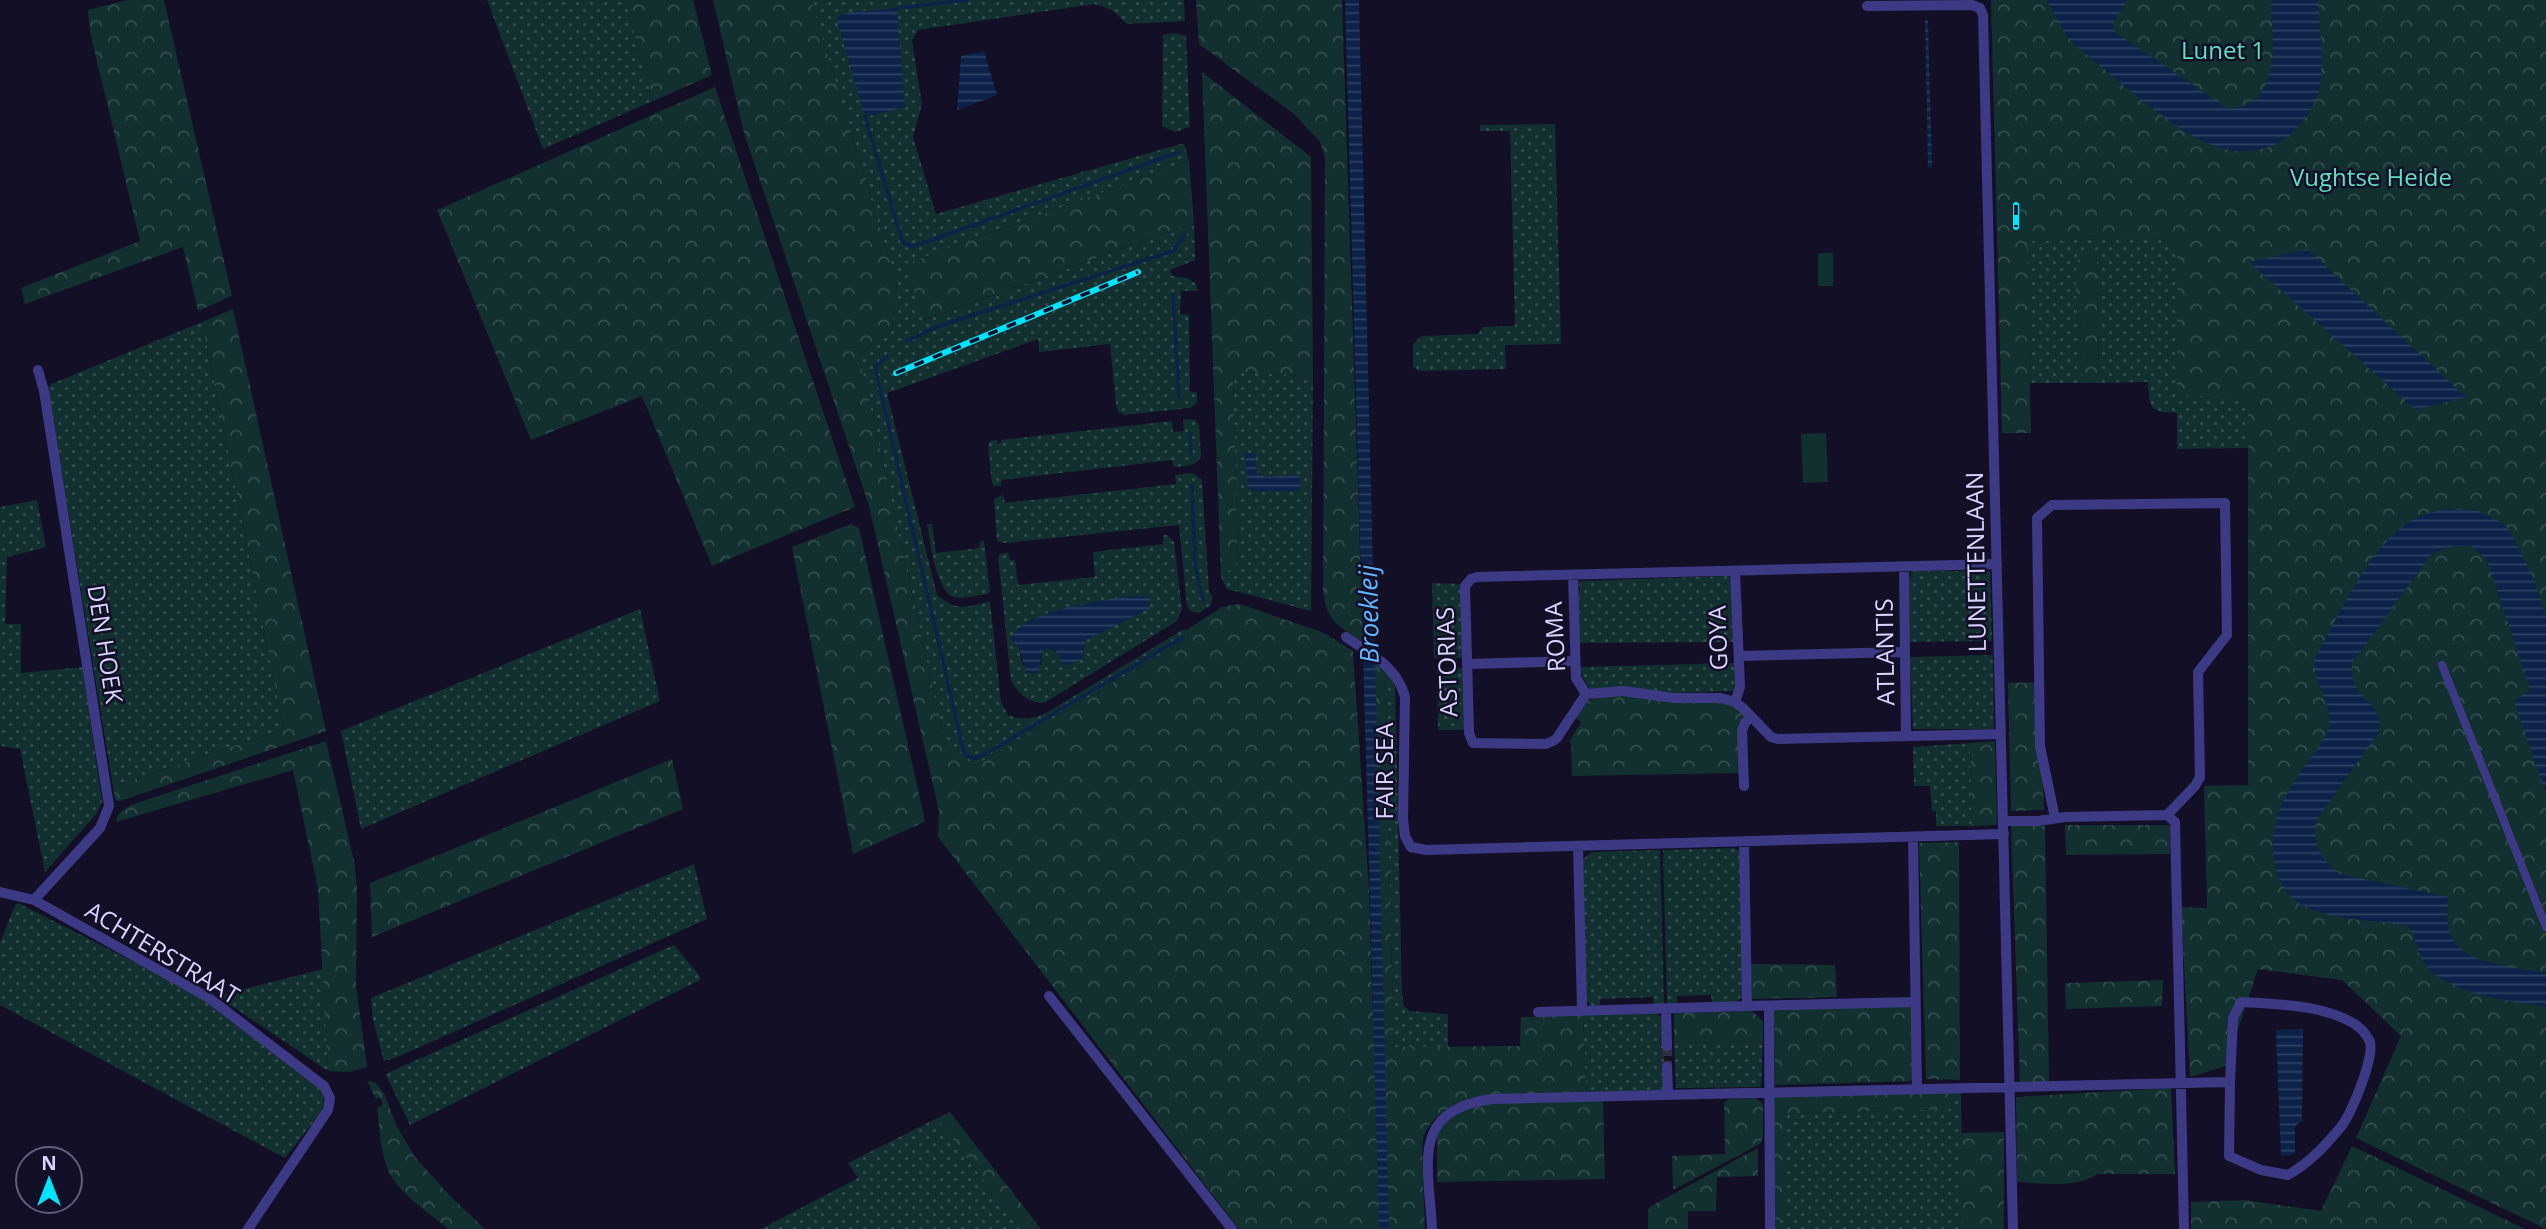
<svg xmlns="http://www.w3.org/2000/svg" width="2546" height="1229" font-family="'Open Sans',sans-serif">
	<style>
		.grass { fill: url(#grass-dots); fill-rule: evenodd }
		.forest { fill: url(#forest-crowns) }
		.garden { fill: #12302f }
		.water { fill: url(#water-rules) }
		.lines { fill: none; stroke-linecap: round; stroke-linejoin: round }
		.stream { stroke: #0c2248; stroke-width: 3.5 }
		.minor-tunnel { stroke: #312d47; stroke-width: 10; stroke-dasharray: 10 5; stroke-linecap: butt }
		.pedestrian { stroke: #3d3a85; stroke-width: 8 }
		.minor { stroke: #3d3a85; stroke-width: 10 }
		.rail-casing { stroke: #00e5ff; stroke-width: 6 }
		.rail { stroke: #130f26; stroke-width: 3.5; stroke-dasharray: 10; stroke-linecap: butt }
		.labels { text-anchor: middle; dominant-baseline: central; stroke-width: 5; stroke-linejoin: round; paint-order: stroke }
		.park-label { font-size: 24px; fill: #5fe0c0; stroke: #130f26 }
		.street-label { font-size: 24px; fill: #d9d4ff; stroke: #130f26 }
		.water-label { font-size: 26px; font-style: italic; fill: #62b6ff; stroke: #130f26 }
	</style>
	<defs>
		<pattern id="grass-dots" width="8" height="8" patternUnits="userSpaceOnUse" patternTransform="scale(1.75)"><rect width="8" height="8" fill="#12302f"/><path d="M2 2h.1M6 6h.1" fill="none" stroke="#344d4e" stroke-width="1.8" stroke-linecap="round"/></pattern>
		<pattern id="forest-crowns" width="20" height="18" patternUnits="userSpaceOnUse" patternTransform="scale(1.75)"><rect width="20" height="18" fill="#12302f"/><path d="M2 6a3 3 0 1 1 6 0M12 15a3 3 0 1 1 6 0" fill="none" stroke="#344d4e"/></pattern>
		<pattern id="water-rules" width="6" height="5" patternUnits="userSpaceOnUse" patternTransform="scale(1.75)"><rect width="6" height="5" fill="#0c2248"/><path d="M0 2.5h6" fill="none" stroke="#2f4163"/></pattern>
	</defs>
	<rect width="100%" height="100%" fill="#130f26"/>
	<!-- grass -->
	<path class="grass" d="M 487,0 L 625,0 L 653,101 L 543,149 Z
		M 811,0 L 1184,0 L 1185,21 L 1127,24 L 1112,10 L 1095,4 L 918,30 L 912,41 L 922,104 L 913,137 L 936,214 L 1184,143 L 1189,161 L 905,264 L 925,320 L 1194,223 L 1195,260 L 1170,270 L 1172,276 L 1187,278 L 1196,284 L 1198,291 L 1181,291 L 1180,314 L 1189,315 L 1190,392 L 1197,392 L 1197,403 L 1190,408 L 1124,415 L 1118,411 L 1116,405 L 1110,344 L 1039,352 L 1038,339 L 887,393 L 937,595 C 958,612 965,607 990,601 L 1001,702 L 1008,715 C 1024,721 1033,719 1048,712 L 1182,630 L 1188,629 L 1187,639 L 981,762 L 958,762 L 945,742 L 859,356 L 892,329 L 897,285 Z
		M 1174,33 L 1186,36 L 1190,127 L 1175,132 L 1162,126 L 1163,35 Z
		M 1555,124 L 1561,344 L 1505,345 L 1506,369 L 1418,371 L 1413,366 L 1413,345 L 1421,336 L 1478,334 L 1483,327 L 1515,326 L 1510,131 L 1480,131 L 1480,125 Z
		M 2153,238 L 2177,244 L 2177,396 L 2248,396 L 2248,448 L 2177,449 L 2177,413 C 2149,412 2150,409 2148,382 L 2099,383 L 2097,262 L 2076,304 L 2081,326 L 2082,383 L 2030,383 L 2026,241 Z
		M 202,322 L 284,729 L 113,787 L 48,388 L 51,384 Z
		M 1233,371 L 1313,377 L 1311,611 L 1227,589 L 1221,577 L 1238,562 ZM 1255,452 L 1257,473 L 1266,477 L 1297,475 L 1297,491 L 1248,488 Z
		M 1183,419 L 1195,420 L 1199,424 L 1201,456 C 1197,467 1184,466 1174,467 L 1172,460 L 1001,480 L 1001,486 L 994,486 L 992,483 L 988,446 L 990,441 L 997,440 L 998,444 L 1001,443 L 1001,440 L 1172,421 L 1173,432 L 1184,431 Z
		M 1193,473 L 1202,480 L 1209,592 L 1213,597 L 1210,606 L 1198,613 L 1190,611 L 1187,606 L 1179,525 L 1005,543 L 997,541 L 994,499 L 1003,495 L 1005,503 L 1176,484 L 1175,475 Z
		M 37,500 L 46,547 L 7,557 L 5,624 L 21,624 L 21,673 L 83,667 L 102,802 L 97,813 L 45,872 L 20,749 L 0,746 L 0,507 Z
		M 927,524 L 932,524 L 936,553 L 979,548 L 980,541 L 984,541 L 990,591 L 988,594 C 978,595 964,599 954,597 C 936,592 930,540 927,524 Z
		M 1163,535 L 1167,535 L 1174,542 L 1182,609 L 1177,621 L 1044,703 C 1027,702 1019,695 1011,680 L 998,557 L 1000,554 L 1008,553 L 1010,560 L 1015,560 L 1018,585 L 1095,577 L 1093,552 L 1163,544 ZM 1082,606 L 1086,640 L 1082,659 L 1060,656 L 1054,650 L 1047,648 L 1042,653 L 1041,665 L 1023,665 L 1018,646 L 1029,621 L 1064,608 Z
		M 1914,571 L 1990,571 L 1992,641 L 1910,642 L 1909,581 L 1911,572 Z
		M 1728,576 L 1731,578 L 1734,642 L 1578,643 L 1579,581 Z
		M 1432,583 L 1461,584 L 1463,658 L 1434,658 Z
		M 640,609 L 660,701 L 361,829 L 341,731 Z
		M 1993,655 L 1994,729 L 1913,729 L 1910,657 Z
		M 1734,663 L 1735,691 L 1674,693 L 1625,687 L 1590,689 L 1583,678 L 1579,667 Z
		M 1465,668 L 1465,730 L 1438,730 L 1437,669 Z
		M 1384,669 L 1391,676 L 1395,687 L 1402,992 L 1404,1006 L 1410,1011 L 1448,1014 L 1448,1047 L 1394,1048 Z
		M 1970,743 L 1972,826 L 1936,826 L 1936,811 L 1932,811 L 1930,786 L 1914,786 L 1913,747 Z
		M 1734,848 L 1740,851 L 1745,994 L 1736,1002 L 1712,1003 L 1711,995 L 1677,996 L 1677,1004 L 1667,1004 L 1663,850 Z
		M 1660,850 L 1664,1004 L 1654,1005 L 1653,997 L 1600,999 L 1600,1006 L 1592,1006 L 1586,1001 L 1582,860 L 1592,852 Z
		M 694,864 L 707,919 L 395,1058 L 384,1061 L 373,1020 L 371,998 Z
		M 18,903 L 158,974 L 216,1007 L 319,1088 L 324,1097 L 323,1110 L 285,1158 L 0,1005 L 0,943 L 15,905 Z
		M 674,945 L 700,976 L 700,980 L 410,1125 L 386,1075 L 390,1072 Z
		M 323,969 L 328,1071 L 217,996 Z
		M 1656,1013 L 1663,1019 L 1665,1091 L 1586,1092 L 1583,1015 Z
		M 1763,1041 L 1761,1087 L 1676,1088 L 1674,1043 Z
		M 1951,1092 L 1961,1092 L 1963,1229 L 1775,1229 L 1773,1222 L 1784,1114 L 1951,1109 Z
		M 937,1118 L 1020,1229 L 761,1229 L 858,1178 L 848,1163 Z"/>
	<!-- forest -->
	<path class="forest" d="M 127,0 L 164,0 L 232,296 L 198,311 L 183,247 L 25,304 L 21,288 L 140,241 L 90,32 L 88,10 Z
		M 625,0 L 693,0 L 712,75 L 653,101 Z
		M 713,0 L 811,0 L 897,285 L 892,329 L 859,356 L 945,742 L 958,762 L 981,762 L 1187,639 L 1188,629 L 1222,607 L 1240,604 L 1324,633 L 1353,651 L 1369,890 L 1372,996 L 1381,1123 L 1371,659 L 1384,669 L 1394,1047 L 1520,1046 L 1521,1017 L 1583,1015 L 1586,1092 L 1475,1097 C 1455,1103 1433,1114 1424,1135 C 1420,1146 1425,1213 1425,1229 L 1239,1229 L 938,837 L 939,811 L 869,506 L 744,133 Z
		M 1196,0 L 1342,0 L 1363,642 C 1338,626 1327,622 1323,591 L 1325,157 L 1320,142 L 1294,114 L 1199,44 Z
		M 1991,0 L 2546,0 L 2546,1229 L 2356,1138 L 2401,1036 L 2342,980 L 2258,969 L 2226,1066 L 2190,1077 L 2181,907 L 2207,908 L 2204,786 L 2248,785 L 2248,397 L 2177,396 L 2177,244 L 2153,238 L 2027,241 L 2031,433 L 2002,433 Z
		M 1202,72 L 1311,157 L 1313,377 L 1233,371 L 1238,562 L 1221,577 Z
		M 715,87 L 855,507 L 712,566 L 642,396 L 531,440 L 437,210 Z
		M 1189,161 L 1194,223 L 924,320 L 905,264 Z
		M 2079,254 L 2093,254 L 2097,262 L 2099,383 L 2082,383 L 2081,326 L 2076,304 L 2076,270 Z
		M 233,309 L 326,731 L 120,801 L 115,800 L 113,787 L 284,729 L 202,322 Z
		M 851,524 L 859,528 L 924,816 L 924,822 L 853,854 L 792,547 Z
		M 2038,682 L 2044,810 L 2011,811 L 2008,683 Z
		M 1604,694 L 1716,701 L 1734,705 L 1744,715 L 1741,773 L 1572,776 L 1571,743 L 1569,742 L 1581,722 L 1574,717 L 1587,701 Z
		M 326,741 L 354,861 L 357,887 L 356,985 L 367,1067 L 350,1072 L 328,1071 L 318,889 L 293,770 L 116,822 C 117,812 124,810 131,805 Z
		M 1995,741 L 1997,825 L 1972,826 L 1970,743 Z
		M 672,759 L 683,809 L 372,937 L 370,883 Z
		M 2065,825 L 2170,825 L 2170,854 L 2066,855 Z
		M 2011,826 L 2045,826 L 2049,1082 L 2020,1083 Z
		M 1959,842 L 1960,1080 L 1926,1079 L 1919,843 Z
		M 1751,964 L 1835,965 L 1837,997 L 1752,999 Z
		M 2163,980 L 2162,1006 L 2066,1009 L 2065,983 Z
		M 1911,1005 L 1913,1077 L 1911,1081 L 1775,1085 L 1774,1009 Z
		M 1752,1011 L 1763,1021 L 1763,1041 L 1674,1043 L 1674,1013 Z
		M 367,1081 L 375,1082 L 385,1095 L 396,1125 L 415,1157 L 450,1196 L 485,1229 L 448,1229 C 429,1212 401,1196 389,1172 C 380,1153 380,1128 377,1108 L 383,1104 L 379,1097 L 376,1099 Z
		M 2171,1088 L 2175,1174 L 2097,1174 C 2076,1189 2042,1183 2017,1182 L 2016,1097 Z
		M 1951,1092 L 1951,1109 L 1784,1114 L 1785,1218 L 1773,1222 L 1770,1097 Z
		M 1756,1098 L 1763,1104 L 1763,1137 L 1760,1144 L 1673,1190 L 1672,1156 L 1725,1154 L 1724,1103 L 1729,1099 Z
		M 1603,1100 L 1605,1179 L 1437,1182 L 1437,1132 L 1447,1119 L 1477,1104 Z
		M 950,1112 L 1041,1229 L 1020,1229 L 937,1118 Z
		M 2004,1132 L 2004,1229 L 1963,1229 L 1961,1133 Z
		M 2352,1146 L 2525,1229 L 2191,1229 L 2191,1202 L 2245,1200 L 2321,1211 Z
		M 1758,1148 L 1758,1176 L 1717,1177 L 1716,1211 L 1688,1211 L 1688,1229 L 1648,1229 L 1648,1210 L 1651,1206 Z"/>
	<!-- garden -->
	<path class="garden" d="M 1818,253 L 1833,253 L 1833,286 L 1818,286 Z
		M 1826,433 L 1828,482 L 1803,483 L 1801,434 Z"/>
	<!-- water -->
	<path class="water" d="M 1345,0 L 1359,0 L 1389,1229 L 1379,1229 Z
		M 2047,0 L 2127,0 L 2113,24 L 2115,32 L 2227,108 C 2284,108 2272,39 2271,0 L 2318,0 C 2320,28 2323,58 2320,86 C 2318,98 2311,110 2304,120 C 2274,159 2230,159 2189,134 C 2149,109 2112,75 2075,45 L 2065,34 Z
		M 897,8 L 905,107 L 865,117 L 838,24 L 838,16 L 851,12 Z
		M 1925,20 L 1928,20 L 1932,168 L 1928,167 Z
		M 984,51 L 997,95 L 957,110 L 961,56 Z
		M 2307,249 L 2466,397 L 2416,410 L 2249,262 Z
		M 1255,452 L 1257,473 L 1266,477 L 1297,475 L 1300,477 L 1301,487 L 1298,491 L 1254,491 L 1248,488 L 1245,454 Z
		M 2450,509 L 2478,511 L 2503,523 L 2511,533 L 2532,575 L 2546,616 L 2546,794 L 2514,701 L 2530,690 L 2490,568 L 2486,559 L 2471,546 L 2454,546 L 2432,553 L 2352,663 C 2352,668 2351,674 2353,680 C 2359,700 2386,709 2378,733 L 2318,818 C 2309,841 2322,861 2340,874 L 2448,897 C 2448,909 2446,925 2451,936 C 2463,965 2518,967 2546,973 L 2546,1006 C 2513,1002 2445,994 2425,964 C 2416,952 2417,936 2407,925 C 2373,920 2333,921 2302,905 C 2272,890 2268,842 2278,813 C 2288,786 2310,760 2326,736 C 2338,705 2314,691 2314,660 C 2339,616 2369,545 2413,519 C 2424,513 2438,511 2450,509 Z
		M 1128,596 L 1150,597 L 1150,608 L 1086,640 L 1082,659 L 1070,665 L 1063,664 L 1055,650 L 1047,648 L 1042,653 L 1038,673 L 1027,673 L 1018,646 L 1010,639 C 1030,607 1093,604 1128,596 Z
		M 2303,1029 L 2302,1121 L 2295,1126 L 2295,1154 L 2281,1156 L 2276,1030 Z"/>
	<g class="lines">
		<!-- stream -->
		<path class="stream" d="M 897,8 L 967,0
			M 865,117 L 902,241 L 912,247 L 1179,152
			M 1173,295 L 1179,397
			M 907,341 L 939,326 L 1173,251 L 1185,234
			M 887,356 L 875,367 L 964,753 L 972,759 L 982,756 L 1183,637
			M 1190,433 L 1191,453
			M 1192,485 L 1195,564 L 1203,601"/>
		<!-- minor-tunnel -->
		<path class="minor-tunnel" d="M 1667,1046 L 1667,1067"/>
		<!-- pedestrian -->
		<path class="pedestrian" d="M 2442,665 L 2546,927"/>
		<!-- minor -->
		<path class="minor" d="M 1867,6 L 1972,5 L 1980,8 L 1983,15 L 2013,1229
			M 1997,564 L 1477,577 L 1471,579 L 1465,586 L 1469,733 L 1473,743 L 1546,744 L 1553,741 L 1557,738 L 1586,694 L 1623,691 L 1674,698 L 1721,698 L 1735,702 L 1743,708 L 1771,737 L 1778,739 L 2001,734
			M 1904,567 L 1906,736
			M 1573,575 L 1576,678 L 1586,694
			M 1346,637 C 1370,654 1397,666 1405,697 L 1403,819 L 1405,836 L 1411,847 L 1426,850 L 2004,834
			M 1739,656 L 1904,652
			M 1468,664 L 1575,661
			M 1735,702 L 1740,687 L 1735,571
			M 1744,786 L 1742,731 L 1745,723 L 1751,717
			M 2055,818 L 2040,746 L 2037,518 L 2052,505 L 2225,503 L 2227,635 L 2198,672 L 2200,777 L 2195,786 L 2167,815
			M 2003,821 L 2038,821 L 2065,817 L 2167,815 L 2175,822 L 2184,1229
			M 1913,837 L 1917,1089
			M 1744,841 L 1747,1006 L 1915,1002
			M 1578,846 L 1582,1010
			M 0,892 L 34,900 L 209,998 L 324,1086 L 330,1098 L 328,1110 L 248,1229
			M 34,900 L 100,828 L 109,806 L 44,391 L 38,370
			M 1049,996 L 1232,1229
			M 1769,1006 L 1770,1229
			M 1666,1009 L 1667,1046
			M 1538,1012 L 1747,1006
			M 1667,1067 L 1668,1095
			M 1432,1229 C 1429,1165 1409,1110 1492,1099 L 2230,1082 L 2233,1018 L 2241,1002 C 2276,1004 2334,1005 2361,1029 C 2364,1032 2369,1039 2370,1042 C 2374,1059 2351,1115 2340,1128 C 2324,1147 2309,1163 2288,1175 L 2261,1170 L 2229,1156 L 2230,1082"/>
		<!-- rail casing -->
		<g class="rail-casing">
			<path id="rail" d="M 2016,205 L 2016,227
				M 896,373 L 1138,272"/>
		</g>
		<!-- rail -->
		<use href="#rail" class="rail"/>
	</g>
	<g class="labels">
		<!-- park labels -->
		<g class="park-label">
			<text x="2223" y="49">Lunet 1</text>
			<text x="2371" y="176">Vughtse Heide</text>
		</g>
		<!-- street labels -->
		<g class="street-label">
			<text transform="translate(1975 562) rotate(-91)">LUNETTENLAAN</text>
			<text transform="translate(1554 637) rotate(-93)">ROMA</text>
			<text transform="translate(1717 638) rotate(-92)">GOYA</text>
			<text transform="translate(106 644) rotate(81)">DEN HOEK</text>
			<text transform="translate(1884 652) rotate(-91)">ATLANTIS</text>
			<text transform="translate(1446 662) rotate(-92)">ASTORIAS</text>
			<text transform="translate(1383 771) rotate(-90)">FAIR SEA</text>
			<text transform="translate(163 952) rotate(31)">ACHTERSTRAAT</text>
		</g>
		<!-- water labels -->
		<g class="water-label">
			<text transform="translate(1368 614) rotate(-91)">Broekleij</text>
		</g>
	</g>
	<!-- north arrow -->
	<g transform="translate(49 1180)"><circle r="33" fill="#130f26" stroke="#625e7d" stroke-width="2"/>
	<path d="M0-5L12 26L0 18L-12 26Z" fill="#00e5ff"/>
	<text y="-10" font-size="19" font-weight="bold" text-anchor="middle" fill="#d9d4ff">N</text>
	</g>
</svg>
